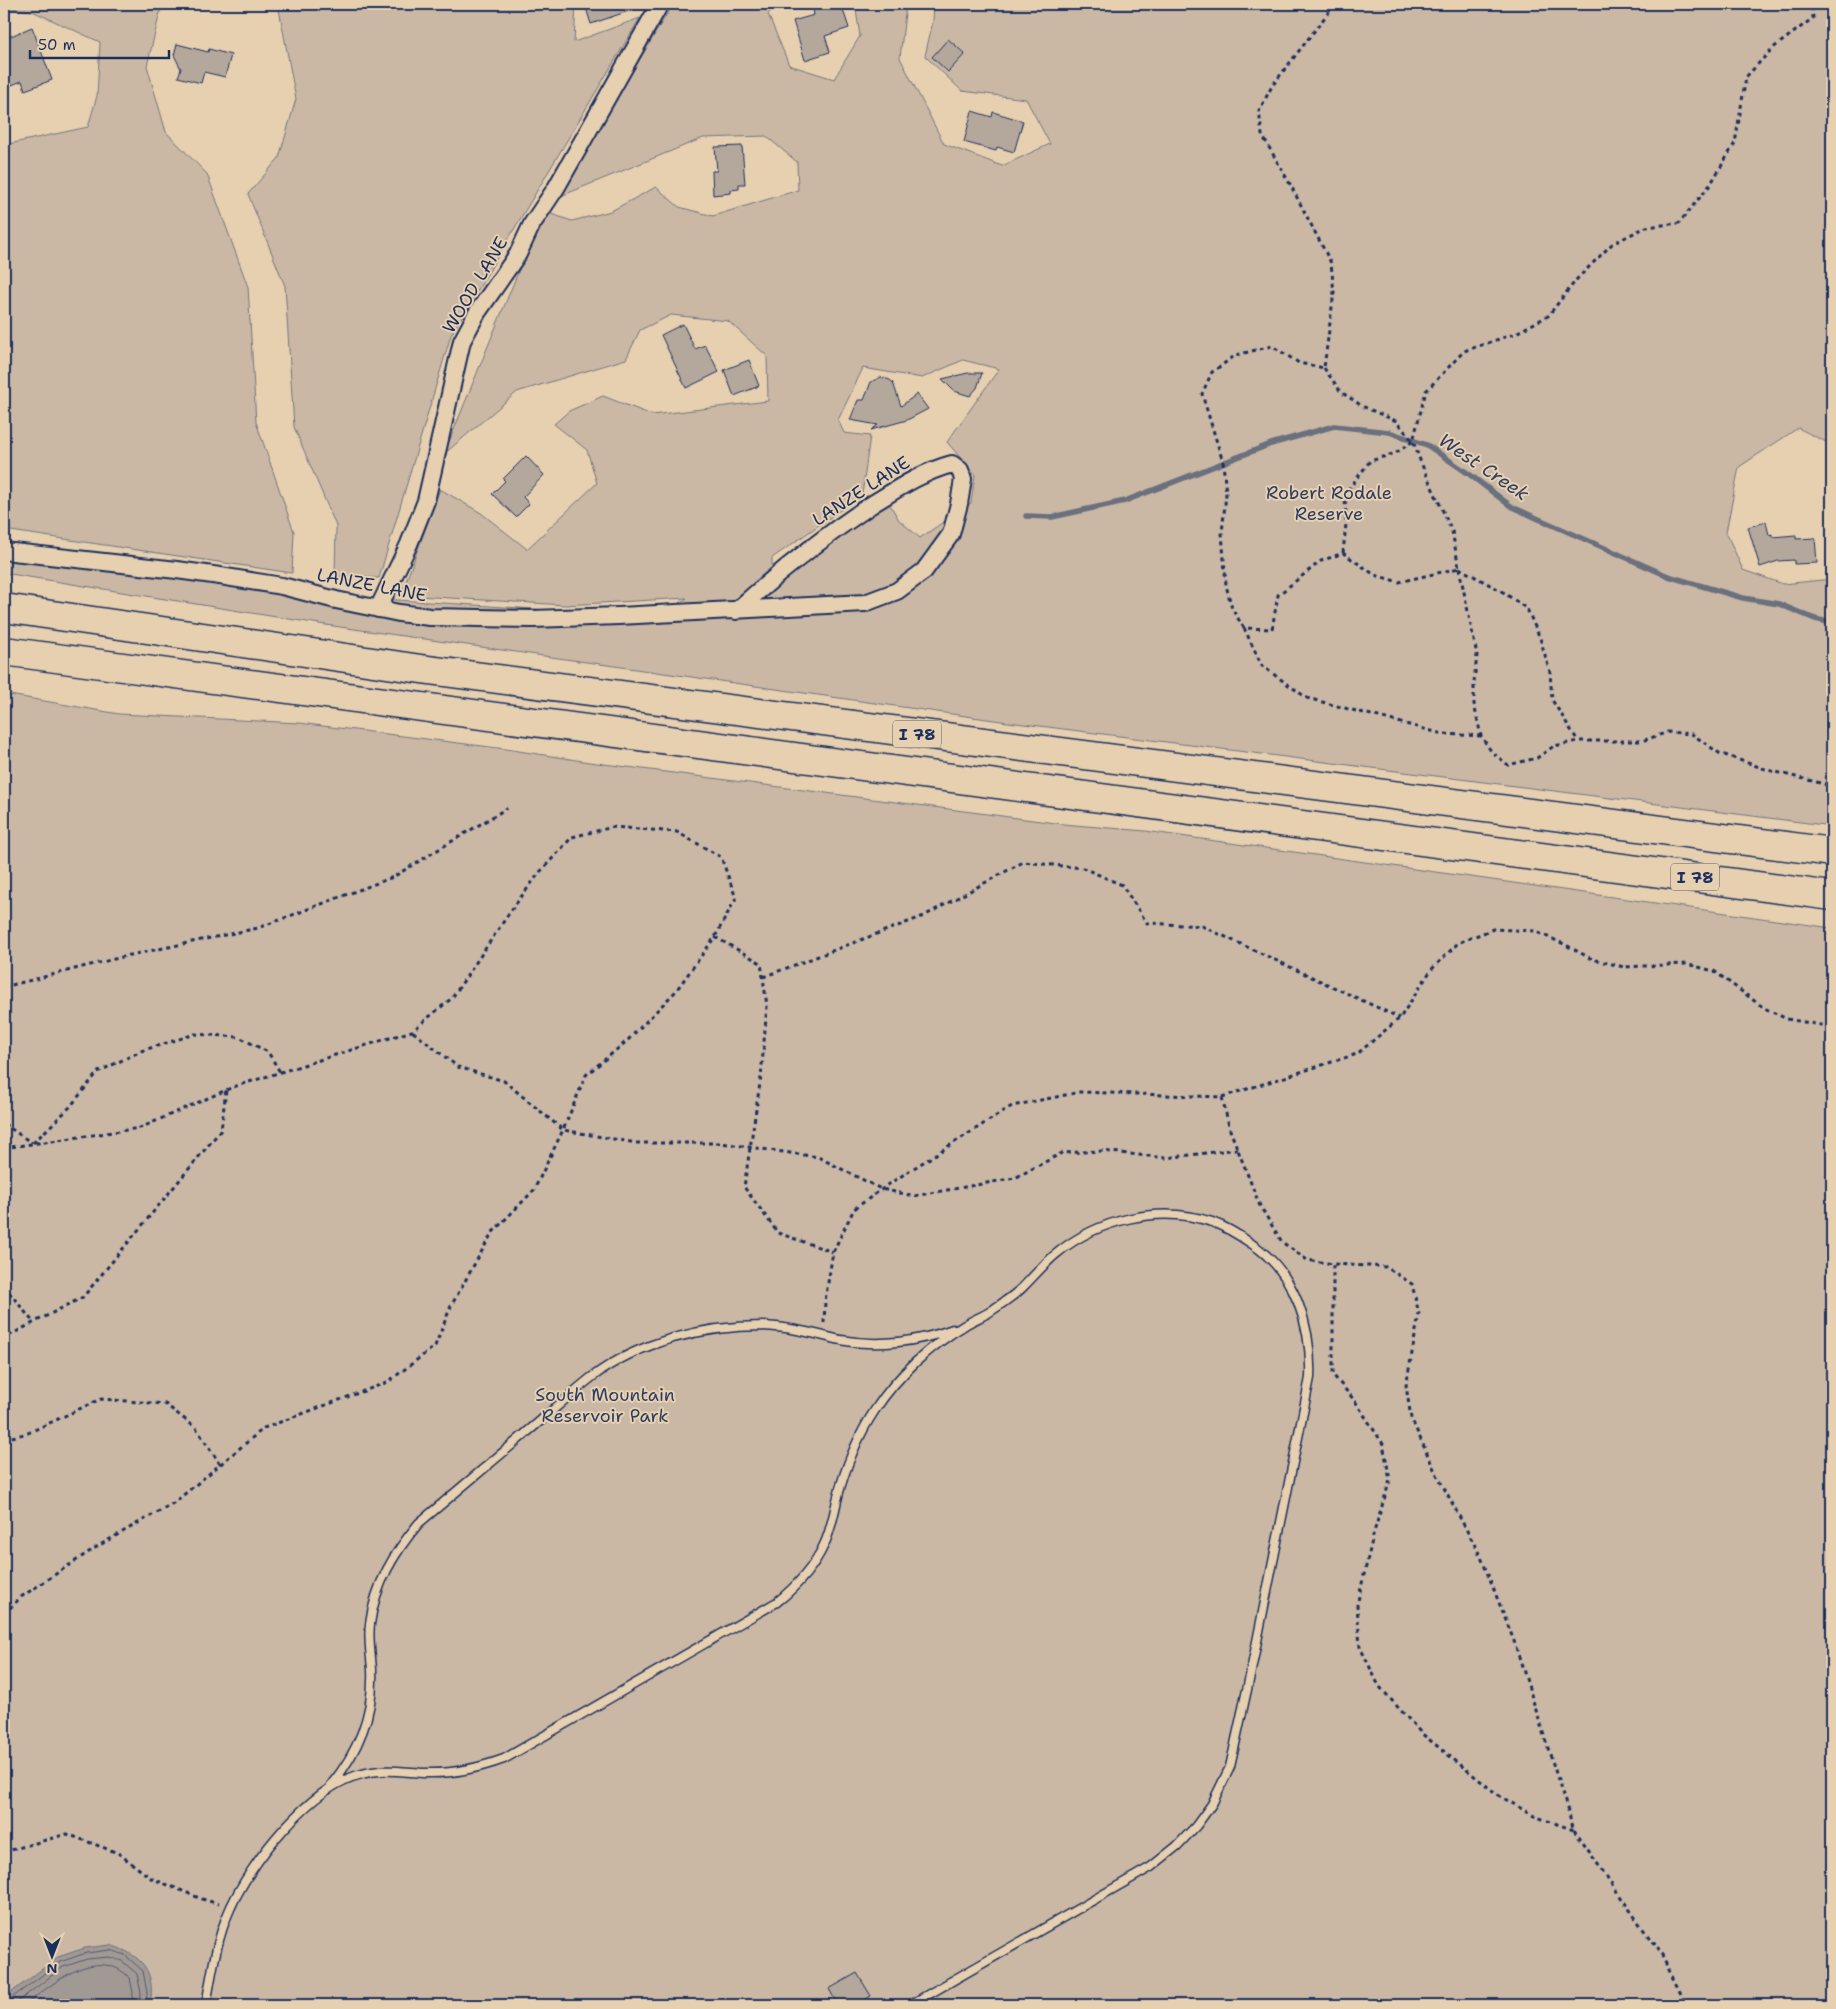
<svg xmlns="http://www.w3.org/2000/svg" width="1836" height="2009" font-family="'Shantell Sans',sans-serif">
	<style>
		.green { fill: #cab8a4; stroke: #727481; fill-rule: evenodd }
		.water { fill: #a19994; stroke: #6b6f7e }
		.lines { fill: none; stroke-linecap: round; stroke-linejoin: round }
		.shore { stroke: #515974; stroke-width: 1 }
		.stream { stroke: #6b6f7e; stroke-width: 5.5 }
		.building { fill: #b4a89c; stroke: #1b2f5e }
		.lane-casing { stroke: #1b2f5e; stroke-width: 11 }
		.street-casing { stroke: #1b2f5e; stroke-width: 20 }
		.highway-casing { stroke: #1b2f5e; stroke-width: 31 }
		.path { stroke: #1b2f5e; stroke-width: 3; stroke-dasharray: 4 4; stroke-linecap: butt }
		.lane { stroke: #e7d0b0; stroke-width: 8 }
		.street { stroke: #e7d0b0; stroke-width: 16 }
		.highway { stroke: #e7d0b0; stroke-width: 28 }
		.labels { text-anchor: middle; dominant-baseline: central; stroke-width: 4; stroke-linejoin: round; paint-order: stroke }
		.shield { fill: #e7d0b0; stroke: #585f77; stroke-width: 1 }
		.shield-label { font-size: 16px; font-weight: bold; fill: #1b2f5e }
		.street-label { font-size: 18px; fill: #1b2f5e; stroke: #e7d0b0 }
		.park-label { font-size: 18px; fill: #2c3d65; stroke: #e7d0b0 }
		.water-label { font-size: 19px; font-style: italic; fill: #2f3f66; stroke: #e7d0b0 }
	</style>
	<rect width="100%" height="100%" fill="#e7d0b0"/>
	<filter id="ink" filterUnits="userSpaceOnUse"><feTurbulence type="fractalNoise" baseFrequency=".02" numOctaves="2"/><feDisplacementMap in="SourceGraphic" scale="10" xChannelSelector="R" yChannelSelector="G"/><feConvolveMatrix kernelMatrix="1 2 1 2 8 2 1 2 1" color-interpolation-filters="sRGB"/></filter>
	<g filter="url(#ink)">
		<!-- green -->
		<path class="green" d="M 4,4 L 162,4 L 147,66 L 166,132 L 207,174 L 248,287 L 256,422 L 294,532 L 292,573 L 4,530 L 4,145 L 88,127 L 97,96 L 100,42 L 32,11 L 4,7 Z
			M 278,4 L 576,4 L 574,42 L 640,18 L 451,335 L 379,578 L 335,576 L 336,526 L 294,427 L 285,286 L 248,194 L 279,158 L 296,99 Z
			M 673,4 L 778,4 L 768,14 L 789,65 L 834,79 L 860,36 L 855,4 L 906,4 L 900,58 L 944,144 L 1002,166 L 1050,144 L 1026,99 L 962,91 L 925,56 L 933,21 L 934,4 L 1832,4 L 1832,445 L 1798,428 L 1739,467 L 1726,532 L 1743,570 L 1783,584 L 1832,579 L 1832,826 L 1008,722 L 326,625 L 4,573 L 4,557 L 254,586 L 348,610 L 383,599 L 565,611 L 674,607 L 687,598 L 565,605 L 401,595 L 440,489 L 481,513 L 527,549 L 597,483 L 587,450 L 554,424 L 569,411 L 603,396 L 652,415 L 768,401 L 767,356 L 728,321 L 671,315 L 640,330 L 626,359 L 517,392 L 444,454 L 521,265 L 548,213 L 572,221 L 611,211 L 656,187 L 679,207 L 713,216 L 798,190 L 797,162 L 766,136 L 703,138 L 556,198 ZM 963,360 L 999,369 L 947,442 L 975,475 L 971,503 L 920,538 L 899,520 L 889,503 L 800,561 L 774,582 L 772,593 L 772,558 L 862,495 L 870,436 L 844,433 L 838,420 L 863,368 L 922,378 ZM 833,597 L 809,615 L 772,616 L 772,600 Z
			M 4,694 L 119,714 L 299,723 L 506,749 L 589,762 L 1063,824 L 1145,831 L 1832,928 L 1832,2005 L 4,2005 Z"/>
		<!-- water -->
		<path class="water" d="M 110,1945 C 142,1955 156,1971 150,2005 L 4,2005 L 4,1998 L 58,1957 L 85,1948 Z"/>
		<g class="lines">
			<!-- shore -->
			<path class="shore" d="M 4,2001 L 9,2000 L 60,1962 L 86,1953 L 110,1950 L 125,1955 L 143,1971 L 147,1993 L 146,2005
				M 13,2005 L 63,1967 L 87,1959 L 109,1957 L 122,1961 L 137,1974 L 141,1993 L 139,2005
				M 25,2005 C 54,1983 96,1944 130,1978 L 133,1993 L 132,2005"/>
			<!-- stream -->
			<path class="stream" d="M 1026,516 L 1052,517 L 1125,501 L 1271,444 L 1334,426 L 1389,432 L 1427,445 L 1469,474 L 1512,507 L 1668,576 L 1743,598 L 1779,604 L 1815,619 L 1832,623"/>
		</g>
		<!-- building -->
		<path class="building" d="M 597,4 L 643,4 L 643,6 L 591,24 L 586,8 Z
			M 829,4 L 841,4 L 849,28 L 825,36 L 830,52 L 805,60 L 793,21 L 814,15 L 813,9 Z
			M 32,27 L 52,80 L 25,90 L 22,81 L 4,88 L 4,39 Z
			M 948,39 L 965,54 L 948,72 L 932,57 Z
			M 177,44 L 208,52 L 209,49 L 231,55 L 225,77 L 204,72 L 201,83 L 178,77 L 181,69 L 174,55 Z
			M 972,111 L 992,117 L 993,112 L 1023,121 L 1014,152 L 997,147 L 996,151 L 964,142 Z
			M 742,146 L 745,184 L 739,184 L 739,189 L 731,190 L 731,193 L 713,195 L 712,171 L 717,171 L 715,147 Z
			M 683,324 L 695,349 L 705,345 L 719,372 L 686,388 L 661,335 Z
			M 749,360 L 759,386 L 734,396 L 724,370 Z
			M 968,373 L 982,373 L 977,388 L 970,396 L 954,391 L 942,379 Z
			M 881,377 L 890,380 L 893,383 L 901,406 L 917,394 L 928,409 L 907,420 L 871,430 L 878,425 L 850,420 L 858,400 L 864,400 L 871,382 Z
			M 526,456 L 544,475 L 523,497 L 529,504 L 516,517 L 492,494 L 505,481 L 503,479 Z
			M 1766,522 L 1769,535 L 1772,534 L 1772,537 L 1796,535 L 1796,539 L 1815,538 L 1817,563 L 1794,564 L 1794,560 L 1778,561 L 1760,567 L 1748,527 Z
			M 857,1973 L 871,1996 L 856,2005 L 838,2005 L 829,1989 Z"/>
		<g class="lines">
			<!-- lane casing -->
			<g class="lane-casing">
				<path id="lane" d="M 331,1785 C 358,1752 374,1713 372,1670 C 371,1654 368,1640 370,1624 C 375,1584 394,1553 419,1523 C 455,1493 490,1463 526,1433 C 548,1415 569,1395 592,1377 C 640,1341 704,1326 763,1326 C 790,1327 815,1334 841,1340 C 878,1347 918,1342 953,1329
					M 206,2005 C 212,1973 216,1940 230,1909 C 250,1863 310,1786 362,1774 C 384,1768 404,1772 426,1773 C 453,1774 479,1768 504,1759 L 777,1602 C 797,1586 813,1569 824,1545 C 833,1526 835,1505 841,1485 C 849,1459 859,1434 875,1410 C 897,1376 930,1346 965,1325 C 974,1319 985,1316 994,1309 C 1004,1302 1015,1295 1023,1287 C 1034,1276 1044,1264 1056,1254 C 1097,1220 1159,1204 1212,1222 C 1226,1227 1239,1235 1252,1244 C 1296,1273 1312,1328 1310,1378 L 1250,1676 L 1230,1767 L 1212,1804 L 1196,1826 L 1177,1846 L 1151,1867 L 910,2005"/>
			</g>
			<!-- street casing -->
			<g class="street-casing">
				<path id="street" d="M 4,551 L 177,570 L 220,576 L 282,586 L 336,600 L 399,613 L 430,617 L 533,619 L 619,616 L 865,603 L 897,591 L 924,571 L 951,534 L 959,504 L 963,479 L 960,470 L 952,464 C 922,472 897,489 871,505 C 823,537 779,572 736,611
					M 378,609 L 409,544 L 426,501 L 462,341 L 477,313 L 518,254 L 532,224 L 556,188 L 660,4"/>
			</g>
			<!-- highway casing -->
			<g class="highway-casing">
				<path id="highway" d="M 4,608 L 421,669 L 1832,852
					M 4,651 L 1832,896"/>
			</g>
			<!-- path -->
			<path class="path" d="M 1324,368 L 1341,392 L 1362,406 L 1396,421 L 1413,441 L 1421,463 L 1452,531 L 1459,568 L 1399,582 L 1375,575 L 1343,553 L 1321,561 L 1278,595 L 1272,629 L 1244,628 L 1232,609 L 1226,585 L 1222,533 L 1226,494 L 1223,462 L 1202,394 L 1212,372 L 1236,355 L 1272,346 L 1299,363 L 1324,368 L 1334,292 L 1331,263 L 1290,184 L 1262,135 L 1259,111 L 1272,86 L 1335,4
				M 1343,553 L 1346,524 L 1345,494 L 1370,461 L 1396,453 L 1413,441 L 1426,391 L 1464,351 L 1514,334 L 1548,316 L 1577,279 L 1612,244 L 1646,227 L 1679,223 L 1710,185 L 1735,143 L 1746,77 L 1773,48 L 1813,18 L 1812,4
				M 1459,568 L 1477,655 L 1474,682 L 1474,704 L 1481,736 L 1491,751 L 1508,765 L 1537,758 L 1554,746 L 1578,741 L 1642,741 L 1668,732 L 1692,734 L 1719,753 L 1768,770 L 1832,786
				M 1459,568 L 1503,592 L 1527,609 L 1540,638 L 1550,672 L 1552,700 L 1578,741
				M 1244,628 L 1262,666 L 1307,698 L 1443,734 L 1481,736
				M 715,937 L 761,963 L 767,1006 L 761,1077 L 744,1187 L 778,1233 L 833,1252
				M 763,977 L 924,916 L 1023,862 L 1083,868 L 1122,885 L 1147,923 L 1202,926 L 1400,1018
				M 4,987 L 126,956 L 258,928 L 393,877 L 507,808
				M 1222,1097 L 1357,1054 L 1400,1018 L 1431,970 L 1458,943 L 1493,929 L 1534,931 L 1562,943 L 1592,959 L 1624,967 L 1686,964 L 1714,971 L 1764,1008 L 1787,1019 L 1832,1027
				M 4,1124 L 32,1143
				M 33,1143 L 70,1107 L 98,1072 L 141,1051 L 195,1034 L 239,1037 L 268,1052 L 280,1072
				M 4,1148 L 140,1128 L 233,1087 L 412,1031 L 452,998 L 512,909 L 540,872 L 572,837 L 613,827 L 677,832 L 721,857 L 736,898 L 715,937 L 675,992 L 627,1041 L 586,1075 L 563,1130 L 504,1081 L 458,1067 L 412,1031
				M 4,1286 L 34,1323
				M 824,1323 L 825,1301 L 833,1252 L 854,1209 L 895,1180 L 1012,1106 L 1080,1092 L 1222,1097 L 1230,1130 L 1260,1206 L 1282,1242 L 1307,1260 L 1333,1264 L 1386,1267 L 1412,1284 L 1419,1314 L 1406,1386 L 1411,1418 L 1434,1469 L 1481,1557 L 1514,1641 L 1574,1830 L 1534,1816 L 1498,1795 L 1421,1733 L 1379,1686 L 1360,1647 L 1357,1605 L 1374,1532 L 1390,1480 L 1383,1444 L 1355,1401 L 1333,1375 L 1333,1264
				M 4,1342 L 10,1335 L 83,1297 L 221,1130 L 226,1090
				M 4,1439 L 28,1433 L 101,1399 L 165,1404 L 196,1428 L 220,1464
				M 4,1614 L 21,1597 L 98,1546 L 175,1502 L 264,1428 L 388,1382 L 435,1346 L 451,1306 L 492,1233 L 534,1190 L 563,1130 L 636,1143 L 721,1143 L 818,1157 L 881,1189 L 914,1196 L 1015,1178 L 1062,1153 L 1102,1151 L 1166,1158 L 1238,1149
				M 1574,1830 L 1662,1956 L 1684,2000 L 1684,2005
				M 4,1852 L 67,1834 L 118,1853 L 151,1878 L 202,1899 L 219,1904"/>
			<!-- lane -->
			<use href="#lane" class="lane"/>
			<!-- street -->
			<use href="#street" class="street"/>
			<!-- highway -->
			<use href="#highway" class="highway"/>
		</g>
	</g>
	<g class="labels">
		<!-- shield labels -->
		<g class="shield">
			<rect x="893" y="720.5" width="48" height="27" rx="4"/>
			<rect x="1671" y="863.5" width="48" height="27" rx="4"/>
		</g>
		<g class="shield-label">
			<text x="917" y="734">I 78</text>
			<text x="1695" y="877">I 78</text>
		</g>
		<!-- street labels -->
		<g class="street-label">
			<text transform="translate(475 285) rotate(-59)">WOOD LANE</text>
			<text transform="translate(861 491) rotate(-33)">LANZE LANE</text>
			<text transform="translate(372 585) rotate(11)">LANZE LANE</text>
		</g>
		<!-- park labels -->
		<g class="park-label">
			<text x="1329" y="493">Robert Rodale<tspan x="1329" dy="21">Reserve</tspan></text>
			<text x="605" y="1395">South Mountain<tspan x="605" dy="21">Reservoir Park</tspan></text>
		</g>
		<!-- water labels -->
		<g class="water-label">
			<text transform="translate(1484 467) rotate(34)">West Creek</text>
		</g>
	</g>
	<!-- margin -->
	<rect width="1836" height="2009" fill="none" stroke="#e7d0b0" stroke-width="20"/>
	<rect x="10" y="10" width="1816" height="1989" fill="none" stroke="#1b2f5e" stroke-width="2" filter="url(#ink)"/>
	<!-- north arrow -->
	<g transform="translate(52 1956) rotate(180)" stroke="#e7d0b0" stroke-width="4" paint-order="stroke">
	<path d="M0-4L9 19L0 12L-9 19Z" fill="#1b2f5e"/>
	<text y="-8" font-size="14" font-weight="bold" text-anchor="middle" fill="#1b2f5e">N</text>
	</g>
	<!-- scale -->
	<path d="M30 50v8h139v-8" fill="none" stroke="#1b2f5e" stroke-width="2.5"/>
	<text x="38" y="50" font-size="15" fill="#1b2f5e" stroke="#e7d0b0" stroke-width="4" paint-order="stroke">50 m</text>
</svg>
